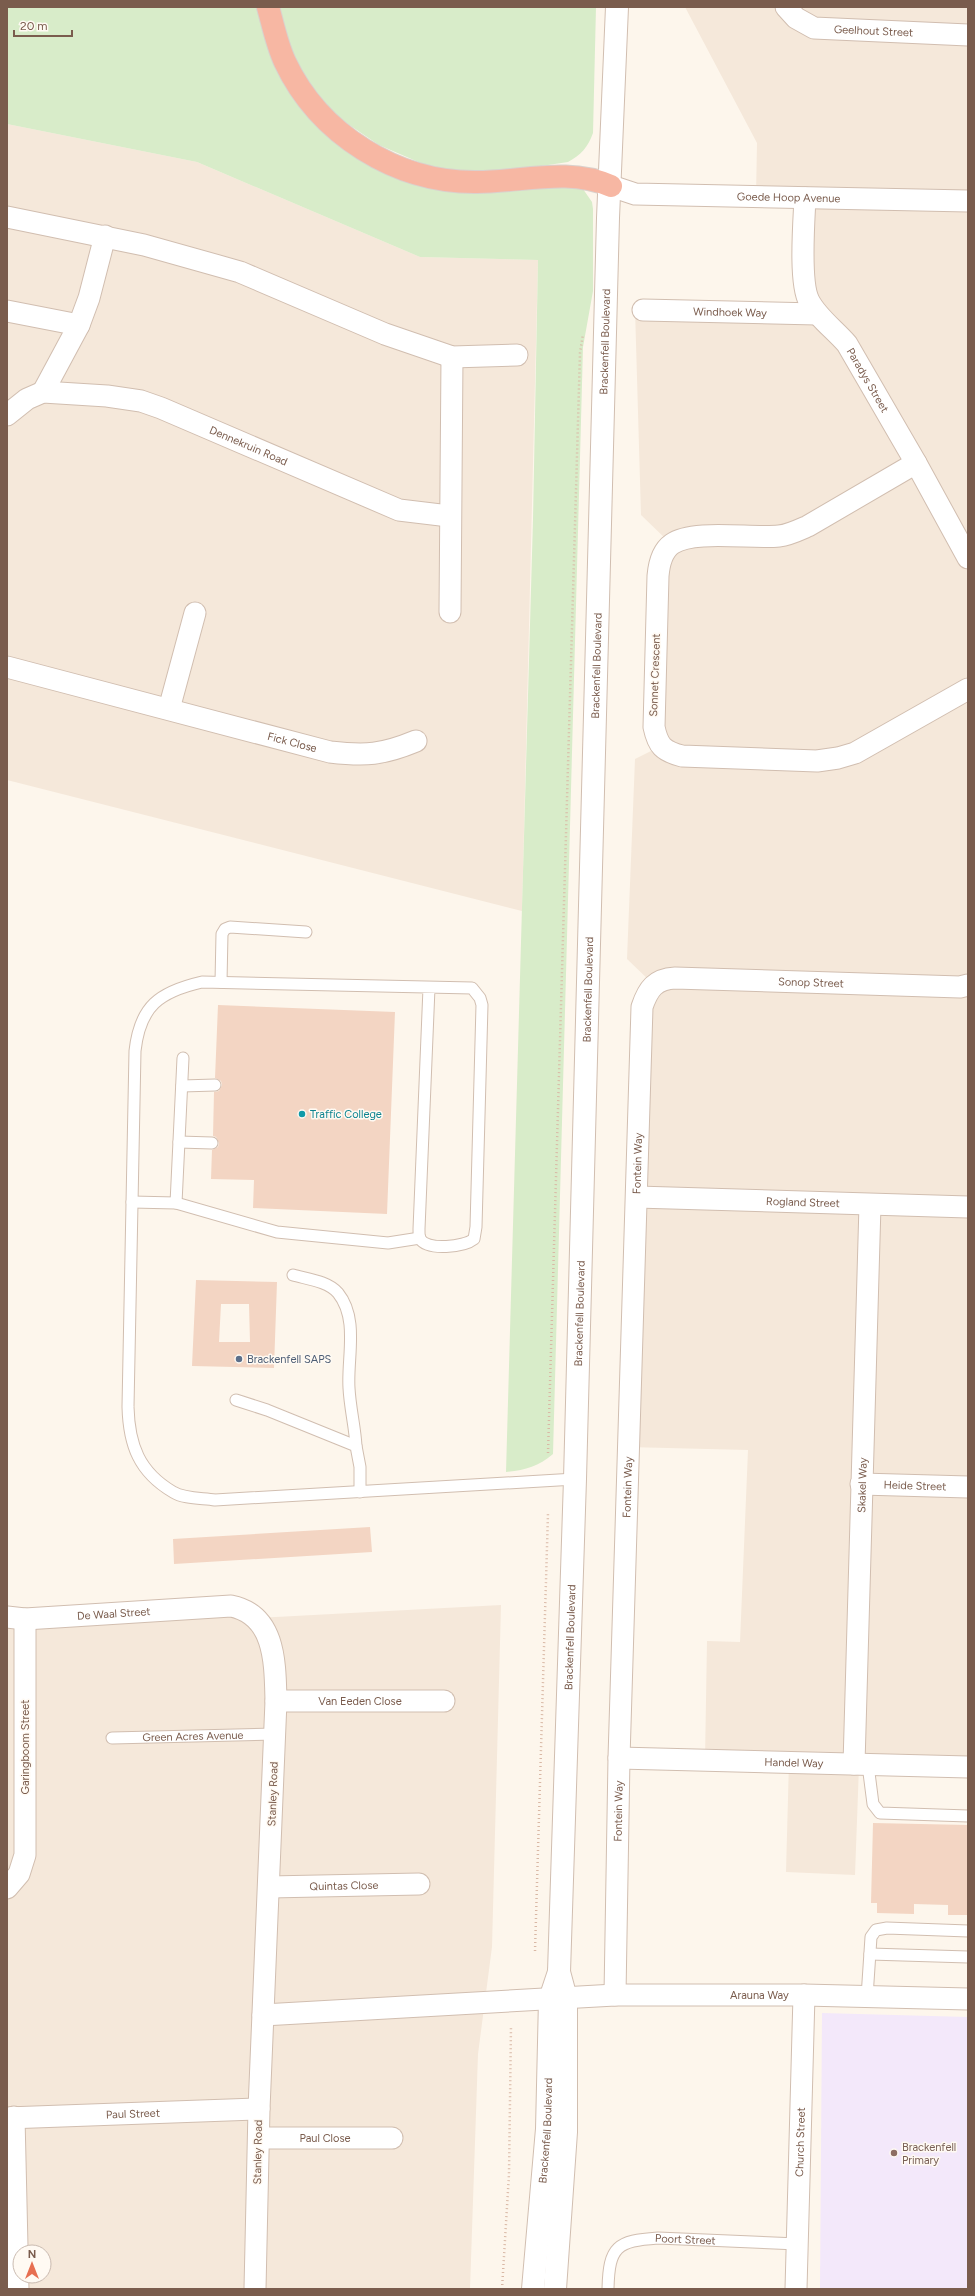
<svg xmlns="http://www.w3.org/2000/svg" width="975" height="2296" font-family="Figtree,sans-serif">
	<style>
		.residential { fill: #f5e8da; fill-rule: evenodd }
		.education { fill: #f3e8fa }
		.green { fill: #d8ecc9 }
		.building { fill: #f3d5c3; fill-rule: evenodd }
		.lines { fill: none; stroke-linecap: round; stroke-linejoin: round }
		.service-casing { stroke: #d1beb0; stroke-width: 13 }
		.minor-casing { stroke: #d1beb0; stroke-width: 23 }
		.tertiary-casing { stroke: #d1beb0; stroke-width: 24 }
		.motorway-casing { stroke: #dad1cd; stroke-width: 24 }
		.path { stroke: #d9b8a5; stroke-width: 2.5; stroke-dasharray: 1 3; stroke-linecap: butt }
		.service { stroke: #fff; stroke-width: 11 }
		.minor { stroke: #fff; stroke-width: 21 }
		.tertiary { stroke: #fff; stroke-width: 22 }
		.motorway { stroke: #f7b7a3; stroke-width: 22 }
		.culture-dot { fill: #0f9aa8; stroke: #fffaf3; stroke-width: 1.5 }
		.service-dot { fill: #5c6f8a; stroke: #fffaf3; stroke-width: 1.5 }
		.education-dot { fill: #8d6e63; stroke: #fffaf3; stroke-width: 1.5 }
		.labels { text-anchor: middle; dominant-baseline: central; stroke-width: 3; stroke-linejoin: round; paint-order: stroke }
		.street-label { font-size: 11px; fill: #7a5c4d; stroke: #fffaf3 }
		.culture-label { font-size: 11px; fill: #0d838f; stroke: #fffaf3; text-anchor: start }
		.service-label { font-size: 11px; fill: #4e5e75; stroke: #fffaf3; text-anchor: start }
		.education-label { font-size: 11px; fill: #785e54; stroke: #fffaf3; text-anchor: start }
	</style>
	<rect width="100%" height="100%" fill="#fdf6ec"/>
	<!-- residential -->
	<path class="residential" d="M 685,7 L 968,7 L 968,1769 L 859,1766 L 855,1875 L 786,1872 L 789,1761 L 705,1759 L 707,1641 L 740,1642 L 748,1450 L 627,1447 L 652,983 L 627,959 L 635,759 L 659,747 L 669,542 L 641,515 L 635,309 L 799,312 L 804,197 L 756,196 L 757,143 Z
		M 7,124 L 197,162 L 420,257 L 538,260 L 522,911 L 7,780 Z
		M 219,1604 L 257,1618 L 501,1605 L 492,1947 L 478,2054 L 470,2289 L 7,2289 L 7,1615 ZM 20,2252 L 44,2252 L 44,2276 L 20,2276 Z"/>
	<!-- education -->
	<path class="education" d="M 822,2013 L 968,2017 L 968,2289 L 820,2289 Z"/>
	<!-- green -->
	<path class="green" d="M 7,7 L 260,7 L 315,121 L 477,192 L 529,189 L 554,182 L 583,189 L 592,202 L 593,209 L 593,291 L 583,347 L 553,1454 C 538,1467 525,1470 506,1472 L 533,519 L 538,260 L 420,257 L 197,162 L 7,124 Z
		M 276,7 L 596,7 L 593,133 C 588,147 581,155 568,162 L 494,173 L 446,169 L 423,164 L 379,145 L 339,118 L 322,101 L 293,63 Z"/>
	<!-- building -->
	<path class="building" d="M 218,1005 L 395,1012 L 387,1214 L 253,1208 L 254,1180 L 211,1179 L 212,1150 L 218,1147 L 219,1143 L 216,1137 L 213,1136 L 214,1092 L 219,1091 L 222,1085 L 221,1081 L 215,1078 Z
		M 196,1280 L 277,1282 L 274,1368 L 192,1366 ZM 221,1304 L 249,1304 L 250,1342 L 219,1342 Z
		M 370,1527 L 372,1552 L 174,1564 L 173,1539 Z
		M 873,1823 L 968,1825 L 968,1915 L 948,1915 L 948,1905 L 914,1904 L 914,1914 L 877,1913 L 877,1903 L 871,1903 Z"/>
	<g class="lines">
		<!-- service casing -->
		<g class="service-casing">
			<g id="service">
				<path d="M 221,982 L 222,934 L 225,929 L 230,927 L 306,932"/>
				<path d="M 429,988 L 419,1229 C 419,1232 419,1237 420,1239 C 428,1251 464,1247 474,1239 L 476,1227 L 482,1005 L 480,998 L 472,988 L 202,982 C 159,992 140,1006 135,1051 L 128,1407 C 129,1445 139,1472 173,1492 C 184,1499 202,1498 215,1500 L 575,1479"/>
				<path d="M 182,1086 L 215,1085"/>
				<path d="M 179,1142 L 212,1143"/>
				<path d="M 132,1202 L 176,1203 L 183,1058"/>
				<path d="M 176,1203 L 277,1232 L 388,1243 L 420,1238"/>
				<path d="M 293,1275 C 307,1279 328,1281 338,1293 C 359,1319 347,1358 349,1388 C 350,1408 355,1427 356,1446"/>
				<path d="M 236,1400 L 267,1410 L 356,1446 L 360,1467 L 360,1492"/>
				<path id="s1" d="M 112,1738 L 275,1734"/>
				<path d="M 868,1765 L 873,1804 L 880,1813 L 968,1816"/>
				<path d="M 870,1954 L 968,1957"/>
				<path d="M 867,1997 L 871,1937 L 876,1930 L 887,1928 L 968,1931"/>
				<path id="s2" d="M 608,2289 C 609,2246 617,2241 658,2238 L 798,2244"/>
			</g>
		</g>
		<!-- minor casing -->
		<g class="minor-casing">
			<g id="minor">
				<path id="s3" d="M 786,7 L 796,18 L 814,28 L 968,35"/>
				<path id="s4" d="M 611,186 L 635,194 L 968,201"/>
				<path id="s5" d="M 805,198 C 804,221 799,282 809,301 C 817,317 835,330 847,344 L 916,463 L 968,558"/>
				<path d="M 7,217 L 144,245 L 240,272 L 385,334 L 452,357 L 517,355"/>
				<path id="s6" d="M 643,310 L 817,314"/>
				<path d="M 7,311 L 79,325"/>
				<path d="M 43,392 L 79,325 L 89,298 L 105,236"/>
				<path id="s7" d="M 7,415 L 27,399 L 43,392 L 107,396 L 141,401 L 161,408 L 399,510 L 449,516"/>
				<path d="M 916,463 L 808,526 C 799,530 789,535 779,536 C 752,539 693,529 672,544 C 662,551 659,564 658,576 L 654,727 C 658,746 663,751 682,756 L 817,761 L 838,758 L 855,753 L 968,689"/>
				<path d="M 450,612 L 452,357"/>
				<path id="s8" d="M 7,667 L 330,752 C 366,756 382,755 416,741"/>
				<path d="M 169,709 L 195,613"/>
				<path id="s9" d="M 637,1197 L 968,1207"/>
				<path id="s10" d="M 861,1484 L 968,1487"/>
				<path id="s11" d="M 7,1617 L 25,1619 L 231,1606 C 276,1615 275,1664 276,1701 L 259,2109 L 255,2289"/>
				<path id="s12" d="M 276,1701 L 444,1701"/>
				<path id="s13" d="M 619,1758 L 968,1767"/>
				<path id="s14" d="M 854,1764 L 870,1205"/>
				<path id="s15" d="M 269,1887 L 419,1884"/>
				<path d="M 7,1888 L 19,1874 L 25,1855 L 25,1619"/>
				<path id="s16" d="M 615,1995 L 619,1758 L 642,1007 C 648,989 655,979 675,978 L 960,987 L 968,985"/>
				<path id="s17" d="M 263,2015 L 615,1995 L 804,1995 L 968,1999"/>
				<path d="M 14,2117 L 18,2289"/>
				<path id="s18" d="M 7,2118 L 259,2109"/>
				<path id="s19" d="M 259,2138 L 392,2138"/>
				<path id="s20" d="M 796,2289 L 804,1995"/>
			</g>
		</g>
		<!-- tertiary casing -->
		<g class="tertiary-casing">
			<g id="tertiary">
				<path id="s21" d="M 533,2289 L 547,2129 L 550,1999 L 559,1972 L 575,1479 L 608,218 L 617,7"/>
				<path d="M 555,2289 L 566,2132 L 566,1998 L 559,1972"/>
			</g>
		</g>
		<!-- motorway casing -->
		<g class="motorway-casing">
			<path id="motorway" d="M 268,7 C 273,25 277,45 285,62 C 319,134 396,183 477,182 C 522,182 568,167 611,186"/>
		</g>
		<!-- path -->
		<path class="path" d="M 548,1453 L 580,353 L 583,334
			M 535,1951 L 548,1513
			M 502,2289 L 509,2174 L 511,2026"/>
		<!-- service -->
		<use href="#service" class="service"/>
		<!-- minor -->
		<use href="#minor" class="minor"/>
		<!-- tertiary -->
		<use href="#tertiary" class="tertiary"/>
		<!-- motorway -->
		<use href="#motorway" class="motorway"/>
	</g>
	<!-- markers -->
	<circle class="culture-dot" cx="302" cy="1114" r="4"/>
	<circle class="service-dot" cx="239" cy="1359" r="4"/>
	<circle class="education-dot" cx="894" cy="2153" r="4"/>
	<g class="labels">
		<!-- street labels -->
		<g class="street-label">
			<text stroke="none"><textPath href="#s3" startOffset="95">Geelhout Street</textPath></text>
			<text stroke="none"><textPath href="#s4" startOffset="179">Goede Hoop Avenue</textPath></text>
			<text stroke="none"><textPath href="#s6" startOffset="87">Windhoek Way</textPath></text>
			<text stroke="none"><textPath href="#s21" startOffset="1950">Brackenfell Boulevard</textPath></text>
			<text stroke="none"><textPath href="#s5" startOffset="203">Paradys Street</textPath></text>
			<text stroke="none"><textPath href="#s7" startOffset="258">Dennekruin Road</textPath></text>
			<text stroke="none"><textPath href="#s21" startOffset="1626">Brackenfell Boulevard</textPath></text>
			<text transform="translate(655 675) rotate(-88)">Sonnet Crescent</text>
			<text stroke="none"><textPath href="#s8" startOffset="295">Fick Close</textPath></text>
			<text stroke="none"><textPath href="#s16" startOffset="1172">Sonop Street</textPath></text>
			<text stroke="none"><textPath href="#s21" startOffset="1302">Brackenfell Boulevard</textPath></text>
			<text stroke="none"><textPath href="#s16" startOffset="832">Fontein Way</textPath></text>
			<text stroke="none"><textPath href="#s9" startOffset="166">Rogland Street</textPath></text>
			<text stroke="none"><textPath href="#s21" startOffset="978">Brackenfell Boulevard</textPath></text>
			<text stroke="none"><textPath href="#s14" startOffset="279">Skakel Way</textPath></text>
			<text stroke="none"><textPath href="#s10" startOffset="54">Heide Street</textPath></text>
			<text stroke="none"><textPath href="#s16" startOffset="508">Fontein Way</textPath></text>
			<text stroke="none"><textPath href="#s11" startOffset="107">De Waal Street</textPath></text>
			<text stroke="none"><textPath href="#s21" startOffset="654">Brackenfell Boulevard</textPath></text>
			<text stroke="none"><textPath href="#s12" startOffset="84">Van Eeden Close</textPath></text>
			<text stroke="none"><textPath href="#s1" startOffset="81">Green Acres Avenue</textPath></text>
			<text transform="translate(25 1747) rotate(-90)">Garingboom Street</text>
			<text stroke="none"><textPath href="#s13" startOffset="175">Handel Way</textPath></text>
			<text transform="translate(273 1794) rotate(-88)">Stanley Road</text>
			<text stroke="none"><textPath href="#s16" startOffset="184">Fontein Way</textPath></text>
			<text stroke="none"><textPath href="#s15" startOffset="75">Quintas Close</textPath></text>
			<text stroke="none"><textPath href="#s17" startOffset="497">Arauna Way</textPath></text>
			<text stroke="none"><textPath href="#s18" startOffset="126">Paul Street</textPath></text>
			<text stroke="none"><textPath href="#s21" startOffset="159">Brackenfell Boulevard</textPath></text>
			<text stroke="none"><textPath href="#s19" startOffset="66">Paul Close</textPath></text>
			<text stroke="none"><textPath href="#s20" startOffset="147">Church Street</textPath></text>
			<text transform="translate(258 2152) rotate(-89)">Stanley Road</text>
			<text stroke="none"><textPath href="#s2" startOffset="112">Poort Street</textPath></text>
		</g>
		<!-- culture labels -->
		<g class="culture-label">
			<text x="310" y="1114">Traffic College</text>
		</g>
		<!-- service labels -->
		<g class="service-label">
			<text x="247" y="1359">Brackenfell SAPS</text>
		</g>
		<!-- education labels -->
		<g class="education-label">
			<text x="902" y="2147">Brackenfell<tspan x="902" dy="13">Primary</tspan></text>
		</g>
	</g>
	<!-- border -->
	<rect width="975" height="2296" fill="none" stroke="#7a5c4d" stroke-width="16"/>
	<!-- north arrow -->
	<g transform="translate(32 2264)"><circle r="19" fill="#fffaf3" stroke="#cabbb1"/>
	<path d="M0-3L7 15L0 10L-7 15Z" fill="#e76f51"/>
	<text y="-6" font-size="11" font-weight="bold" text-anchor="middle" fill="#7a5c4d">N</text>
	</g>
	<!-- scale -->
	<path d="M14 30v6h58v-6" fill="none" stroke="#7a5c4d" stroke-width="2"/>
	<text x="20" y="30" font-size="12" fill="#7a5c4d" stroke="#fffaf3" stroke-width="3" paint-order="stroke">20 m</text>
</svg>
